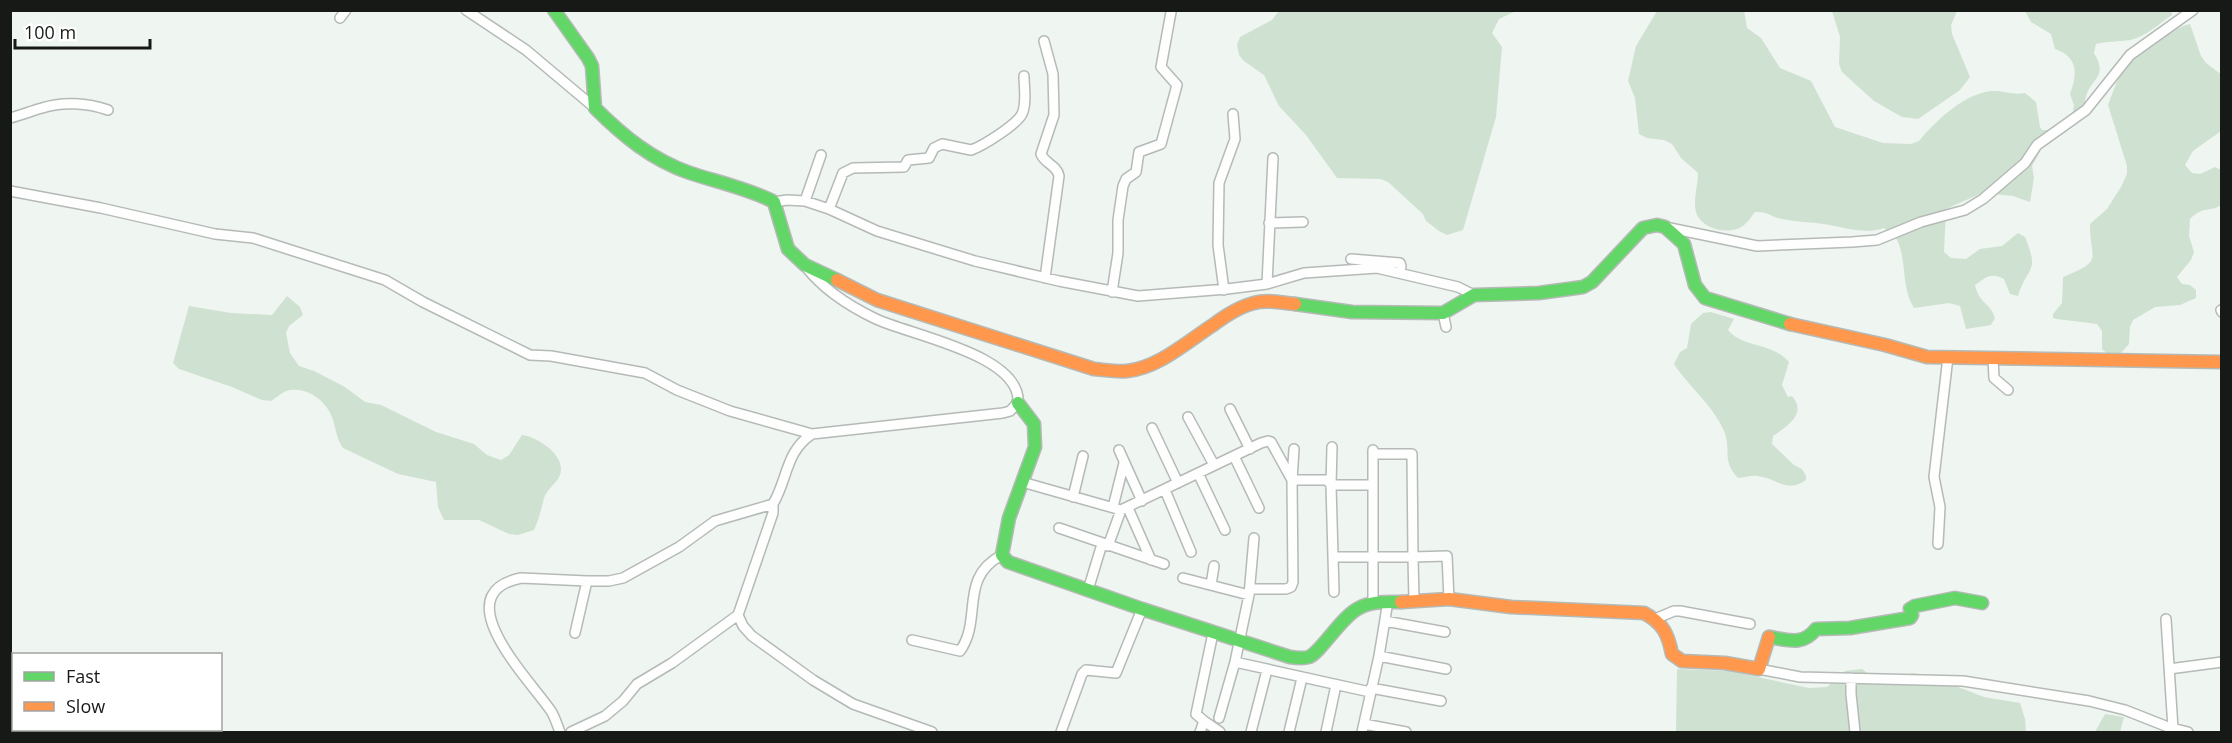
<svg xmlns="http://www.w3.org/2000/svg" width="2232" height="743" font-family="'Open Sans',sans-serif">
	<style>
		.green { fill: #cfe1d1 }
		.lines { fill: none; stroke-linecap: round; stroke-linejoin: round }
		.street-casing { stroke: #b5bab6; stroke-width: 12 }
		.fast-casing { stroke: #b5bab6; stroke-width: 15 }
		.slow-casing { stroke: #b5bab6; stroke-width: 15 }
		.street { stroke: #fdfefd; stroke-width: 9 }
		.fast { stroke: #63d668; stroke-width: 12 }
		.slow { stroke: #ff974d; stroke-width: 12 }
	</style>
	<rect width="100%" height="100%" fill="#eff5f0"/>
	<!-- green -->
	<path class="green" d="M 1744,10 L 1747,28 L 1761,38 L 1780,68 L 1811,81 L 1835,127 L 1883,143 L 1911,144 L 1919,141 C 1936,120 1969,89 1997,91 C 2008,92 2014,95 2025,93 L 2036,102 L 2040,127 L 2042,130 L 2052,130 L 2032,166 L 2034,178 L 2030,202 L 2013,196 L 1982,193 L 1946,209 L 1944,252 L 1951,258 L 1966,259 L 1980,249 L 2002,246 L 2018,233 L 2025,237 C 2040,274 2028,264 2018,296 L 2010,294 L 2004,279 C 1991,272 1986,277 1975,285 C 1979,304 1990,302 1995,318 L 1991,325 L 1966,329 L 1960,306 L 1949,303 L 1914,308 C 1901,287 1907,264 1898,242 C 1896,236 1889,232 1884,228 C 1864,235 1844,227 1824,224 C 1810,222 1796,222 1782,219 C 1771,217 1768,211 1755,212 C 1751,217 1748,222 1743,226 C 1730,235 1704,230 1697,215 C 1692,203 1698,186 1698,173 L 1681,158 L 1672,144 L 1664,140 L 1647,138 L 1639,134 L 1635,98 L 1628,81 L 1636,46 L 1657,11 Z
		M 2171,10 L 2172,15 C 2160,23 2145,37 2130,40 C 2118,42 2108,41 2096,44 L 2094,53 C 2111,81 2085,78 2085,105 L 2072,116 L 2074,105 L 2070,94 C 2077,75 2079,57 2055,49 L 2051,34 L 2031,22 L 2025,11 Z
		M 1279,11 L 1516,11 L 1499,19 L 1492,33 L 1502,47 L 1496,117 L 1463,230 L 1447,235 L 1439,231 L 1426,221 L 1423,214 L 1388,182 L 1381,179 L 1337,178 L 1306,135 L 1279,106 L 1264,75 L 1244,61 L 1239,55 L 1237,45 L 1240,37 L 1272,20 Z
		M 1832,11 L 1957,11 L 1951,25 L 1952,34 L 1970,77 L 1960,90 L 1918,119 L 1902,117 L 1874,101 L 1842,72 L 1839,64 L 1840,37 Z
		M 2190,24 L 2201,56 L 2206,63 L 2222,75 L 2221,131 L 2193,151 L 2185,165 L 2192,173 L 2200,174 L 2215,167 L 2221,170 L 2221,205 C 2209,213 2204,205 2190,219 L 2189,236 L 2194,252 L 2191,260 L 2177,277 L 2182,284 L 2190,285 L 2196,290 L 2196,298 L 2180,305 L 2155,307 L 2133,320 L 2130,327 L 2129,344 L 2119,355 L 2109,355 L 2102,349 L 2102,331 L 2097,324 L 2057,319 L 2053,318 L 2053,314 L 2062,303 L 2063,277 C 2105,259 2090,262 2090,224 L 2107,209 L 2121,187 L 2127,174 L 2127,166 L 2108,105 C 2113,93 2117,77 2126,66 C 2136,51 2172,28 2190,24 Z
		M 287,296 L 300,307 L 303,315 L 289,326 L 286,333 L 290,353 L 299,366 L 314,371 L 345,387 L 365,402 L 381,405 L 436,432 L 474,444 L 487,455 L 501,460 L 509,455 L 522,435 C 538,437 567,456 560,475 C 556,484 547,489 544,498 C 541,510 539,519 534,530 L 518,535 L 509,534 L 479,520 L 444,520 L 438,507 L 436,482 L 398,474 L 343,448 C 336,438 336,428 332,417 C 326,400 305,385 286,391 C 281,393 276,398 271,401 L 262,400 L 232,387 L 179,369 L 173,363 L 189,306 L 231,313 L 272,315 Z
		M 1711,312 L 1734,319 L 1728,330 C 1744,349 1770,341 1789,362 L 1782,385 L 1788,397 L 1792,396 C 1808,414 1786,427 1773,436 L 1772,444 L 1794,465 L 1802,469 L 1806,476 L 1806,480 C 1785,494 1778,478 1757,476 C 1751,475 1745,478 1738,478 C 1721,460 1732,451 1724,431 C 1713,405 1689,387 1674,364 L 1680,352 L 1687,348 L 1691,324 L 1703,313 Z
		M 1677,669 L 1729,671 L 1809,688 L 1827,687 L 1845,671 L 1862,669 L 1881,683 L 1913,673 L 1930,676 L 1984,697 L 2020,703 L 2025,719 L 2026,732 L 1676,732 Z
		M 2105,714 L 2124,717 L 2120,732 L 2095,732 Z"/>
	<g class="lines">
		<!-- street casing -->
		<g class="street-casing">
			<path id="street" d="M 466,10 L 526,50 L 595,108
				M 340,18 L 346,10
				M 1044,41 L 1053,74 L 1054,115 L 1041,154 C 1045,164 1057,165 1059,176 L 1045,278
				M 10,118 C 22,115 31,111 42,108 C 63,101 88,103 108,110
				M 10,191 L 101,208 L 215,234 L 253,238 L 385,280 L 423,302 L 530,355 L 551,356 L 645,373 L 677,390 L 730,411 L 812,434
				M 805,201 L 821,155
				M 774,202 L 787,200 L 805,201 L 829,209 L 877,231 L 975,261 L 1059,281 L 1138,296 L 1227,289 L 1267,284 L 1304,273 L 1377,268 L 1458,287 L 1474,295
				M 829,209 L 843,173 L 853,168 L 904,167 L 908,160 L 929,158 L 934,148 L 942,144 L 971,150 C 983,146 1016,125 1022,114 C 1027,103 1024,87 1024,76
				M 1269,223 L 1303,222
				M 1665,227 L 1757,246 L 1852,242 L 1877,240 L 1921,222 L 1965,210 L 1983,199 L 2025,163 L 2037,145 L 2086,110 L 2130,55 L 2193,10
				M 1351,259 L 1400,263 L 1401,266 L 1400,272
				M 1267,284 L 1273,158
				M 1224,290 L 1218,245 L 1219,183 L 1235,139 L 1233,114
				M 1112,292 L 1118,253 L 1118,220 L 1123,186 L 1126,179 L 1136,172 L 1139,152 L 1161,144 L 1177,85 L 1161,67 L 1171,12
				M 2221,310 L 2222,312
				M 1443,313 L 1446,327
				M 1993,358 L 1994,378 L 2008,390
				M 1230,409 L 1250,449
				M 1188,417 L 1214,465
				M 1152,428 L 1178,483
				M 1332,447 L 1331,485 L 1373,485
				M 1294,449 L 1292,480 L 1327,480 L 1331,485 L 1334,592
				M 1119,450 L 1142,501
				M 1373,450 L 1373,603
				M 1373,454 L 1412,454 L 1413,557 L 1447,556 L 1449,599
				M 1234,456 L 1259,508
				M 1198,473 L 1225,530
				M 1022,482 L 1121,510 L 1261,443 L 1268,441 L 1271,442 L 1292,480 L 1293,582 L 1291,587 L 1286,589 L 1250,589
				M 1165,490 L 1191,552
				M 1073,497 L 1083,456
				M 773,504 L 773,513 L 738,615 L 743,626 L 752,636 L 813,680 L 853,704 L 932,732
				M 1113,507 L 1124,463
				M 1128,508 L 1151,560
				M 1059,528 L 1164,564
				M 1254,538 L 1249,595 L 1235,662 L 1370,692
				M 1938,544 L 1940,507 L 1934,477 L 1948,357
				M 1108,546 L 1121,510
				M 1333,557 L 1413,557 L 1414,601
				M 1183,578 L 1249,595
				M 1211,585 L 1214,566
				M 1088,590 L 1102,544
				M 1655,619 L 1674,611 L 1680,611 L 1750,624
				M 2166,619 L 2173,729
				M 1385,621 L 1445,632
				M 575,633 L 587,581
				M 912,640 L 960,651 C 983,619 958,578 1002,555
				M 1379,656 L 1446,669
				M 1759,669 L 1800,677 L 1963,681 L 2089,701 L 2125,710 L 2168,727 L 2188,732
				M 2169,669 L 2222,662
				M 1851,678 L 1851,694 L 1855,732
				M 1371,688 L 1441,701
				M 1219,718 L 1235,662
				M 1204,721 L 1220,732
				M 1364,724 L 1406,732
				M 560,732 C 557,725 555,717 551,711 C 531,681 443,594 521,578 L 587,581 L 609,581 L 623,578 L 679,547 L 715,521 L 773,504 C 788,479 785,452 812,434 L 1003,413 L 1010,411 L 1018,403 C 1022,355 910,335 876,319 C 851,307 823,289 806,267
				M 571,732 L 605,716 L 623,701 L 637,684 L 672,663 L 738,615
				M 1061,732 L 1082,674 L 1086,670 L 1116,673 L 1142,609
				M 1200,732 L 1204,721 L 1196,714 L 1213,633
				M 1251,732 L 1267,670
				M 1289,732 L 1302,678
				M 1326,732 L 1336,685
				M 1362,732 L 1379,656 L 1388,601"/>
		</g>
		<!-- fast casing -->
		<g class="fast-casing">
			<path id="fast" d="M 554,10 L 588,58 L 592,66 L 595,108 C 623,136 652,160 690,173 C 714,181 753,190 774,202 L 788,249 L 805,265 L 837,280
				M 1295,304 L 1352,312 L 1443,313 L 1474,295 L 1539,293 L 1583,287 L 1592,282 L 1643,228 L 1657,225 L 1665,227 L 1684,244 L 1695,285 L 1705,298 L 1790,324
				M 1018,403 L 1034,424 L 1035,447 L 1009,518 L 1002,555 L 1008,562 L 1142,609 L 1290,657 C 1296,658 1303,659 1309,657 C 1321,652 1342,616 1359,608 C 1371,601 1387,602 1401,602
				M 1769,637 C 1788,640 1803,646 1816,629 L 1850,628 L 1910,618 L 1912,615 L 1910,609 L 1915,606 L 1955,598 L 1982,603"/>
		</g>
		<!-- slow casing -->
		<g class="slow-casing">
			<path id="slow" d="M 837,280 L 877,300 L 1094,369 C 1105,370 1116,372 1127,371 C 1158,368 1187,342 1213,325 C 1225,316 1238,307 1254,303 C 1267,299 1282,303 1295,304
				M 1790,324 L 1885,345 L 1927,357 L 2222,362
				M 1401,602 L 1449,599 L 1511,607 L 1644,613 C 1663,623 1668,634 1672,654 L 1682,661 L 1725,663 L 1759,669 L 1769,637"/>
		</g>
		<!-- street -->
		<use href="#street" class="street"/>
		<!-- fast -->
		<use href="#fast" class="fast"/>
		<!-- slow -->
		<use href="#slow" class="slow"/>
	</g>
	<!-- border -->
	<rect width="2232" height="743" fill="none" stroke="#161916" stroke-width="24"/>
	<!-- legend -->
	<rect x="12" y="653" width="210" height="78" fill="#ffffff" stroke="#a2a3a2" stroke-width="1.5"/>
	<rect x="24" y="672" width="30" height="9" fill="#63d668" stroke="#a2a3a2" stroke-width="1.5"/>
	<text x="66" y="683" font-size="18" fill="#161916">Fast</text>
	<rect x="24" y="702" width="30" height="9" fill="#ff974d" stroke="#a2a3a2" stroke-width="1.5"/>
	<text x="66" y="713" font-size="18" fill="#161916">Slow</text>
	<!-- scale -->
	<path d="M15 39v9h135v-9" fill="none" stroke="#161916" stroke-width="3"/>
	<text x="24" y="39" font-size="18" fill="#161916" stroke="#ffffff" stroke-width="4.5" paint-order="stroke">100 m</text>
</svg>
